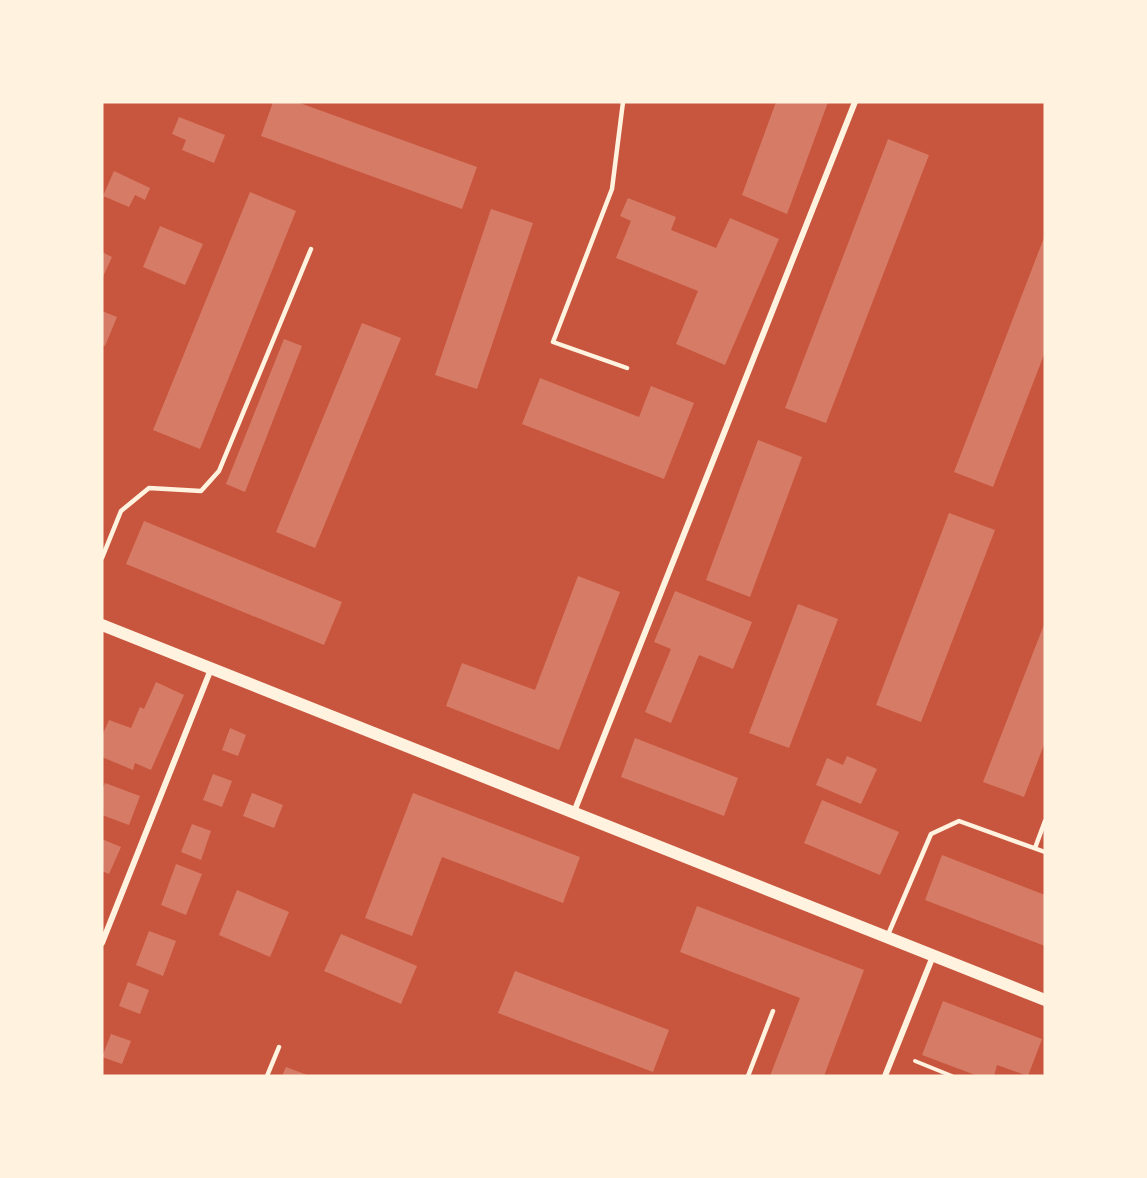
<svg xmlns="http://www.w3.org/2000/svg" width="1147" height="1178" font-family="Raleway,sans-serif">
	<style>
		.building { fill: #d67c66 }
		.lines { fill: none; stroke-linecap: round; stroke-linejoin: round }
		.path { stroke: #fff3e0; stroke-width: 4 }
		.service { stroke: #fff3e0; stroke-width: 4.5 }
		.minor { stroke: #fff3e0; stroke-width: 6 }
		.secondary { stroke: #fff3e0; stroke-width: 12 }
	</style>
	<rect width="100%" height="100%" fill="#c8553d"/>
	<!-- building -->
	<path class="building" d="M 273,102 L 297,102 L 477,167 L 462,209 L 261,136 Z
		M 776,102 L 828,102 L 787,214 L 742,195 Z
		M 179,117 L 225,135 L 214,163 L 182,150 L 186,140 L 172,134 Z
		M 888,139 L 929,155 L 826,423 L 785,408 Z
		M 114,171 L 150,188 L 145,200 L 135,195 L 129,207 L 103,196 Z
		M 250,192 L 296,211 L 200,449 L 153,430 Z
		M 628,198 L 676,217 L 671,230 L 716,248 L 730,218 L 779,239 L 725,365 L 676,344 L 698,291 L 616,258 L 631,221 L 620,216 Z
		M 491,209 L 533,223 L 477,389 L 435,375 Z
		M 160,226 L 203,244 L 185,285 L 143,267 Z
		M 1045,235 L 1045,352 L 993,487 L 954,472 Z
		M 102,252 L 112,257 L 102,279 Z
		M 102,311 L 117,317 L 105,346 L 102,345 Z
		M 362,323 L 401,338 L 315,548 L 276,532 Z
		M 284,339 L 302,346 L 245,492 L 226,484 Z
		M 540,378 L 639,417 L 651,386 L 694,403 L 664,479 L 522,424 Z
		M 758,440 L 802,457 L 750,597 L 706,580 Z
		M 949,513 L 995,530 L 921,722 L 876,705 Z
		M 144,521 L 342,602 L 324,645 L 126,564 Z
		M 578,576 L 620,592 L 559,750 L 446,706 L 462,663 L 535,690 Z
		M 675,591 L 752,622 L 733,669 L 699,655 L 671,723 L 645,712 L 671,649 L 654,642 Z
		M 798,604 L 838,619 L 789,748 L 749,733 Z
		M 1045,622 L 1045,742 L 1024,797 L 983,782 Z
		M 156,682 L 184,695 L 151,770 L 135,763 L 133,770 L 102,757 L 102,736 L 109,720 L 131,728 L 140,707 L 144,709 Z
		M 230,728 L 246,735 L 238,756 L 222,750 Z
		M 635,738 L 738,778 L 724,816 L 621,777 Z
		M 847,756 L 877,769 L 861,804 L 816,785 L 827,758 L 843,765 Z
		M 213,774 L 232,781 L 222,807 L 203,800 Z
		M 105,783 L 140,796 L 129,825 L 102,815 L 102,790 Z
		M 252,793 L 283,805 L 274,828 L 243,816 Z
		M 413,793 L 580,857 L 563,903 L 442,857 L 412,936 L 365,918 Z
		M 822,800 L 899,832 L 880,875 L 804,843 Z
		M 192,824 L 211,831 L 201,860 L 181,852 Z
		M 102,839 L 121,847 L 109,874 L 102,871 Z
		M 942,855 L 1045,895 L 1045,946 L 925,900 Z
		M 176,864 L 202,874 L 186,915 L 161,905 Z
		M 237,890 L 289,912 L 270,957 L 219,935 Z
		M 697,906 L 864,970 L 824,1076 L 770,1076 L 800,998 L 680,952 Z
		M 149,931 L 176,941 L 163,976 L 136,965 Z
		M 341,934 L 417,966 L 401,1004 L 324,971 Z
		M 515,971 L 669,1030 L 653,1072 L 498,1013 Z
		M 128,982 L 149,990 L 140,1014 L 119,1006 Z
		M 943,1001 L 1042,1039 L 1028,1076 L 997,1065 L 994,1076 L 978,1076 L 922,1055 Z
		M 111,1034 L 131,1041 L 122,1064 L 102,1057 Z
		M 286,1067 L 310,1076 L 282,1076 Z"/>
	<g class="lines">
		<!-- path -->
		<path class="path" d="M 915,1061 L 952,1076"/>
		<!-- service -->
		<path class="service" d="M 623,102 L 612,189 L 553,342 L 627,368
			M 102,558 L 121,511 L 149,488 L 201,491 L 219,471 L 311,249
			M 1035,848 L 1045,821
			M 887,937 L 931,834 L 959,821 L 1045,852
			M 267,1076 L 279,1047
			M 748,1076 L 773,1011"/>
		<!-- minor -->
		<path class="minor" d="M 574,812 L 855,102
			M 102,943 L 211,669
			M 885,1076 L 933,956"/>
		<!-- secondary -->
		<path class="secondary" d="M 102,625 L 1045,1000"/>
	</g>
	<!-- border -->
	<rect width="1147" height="1178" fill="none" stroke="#fff3e0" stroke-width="207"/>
</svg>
